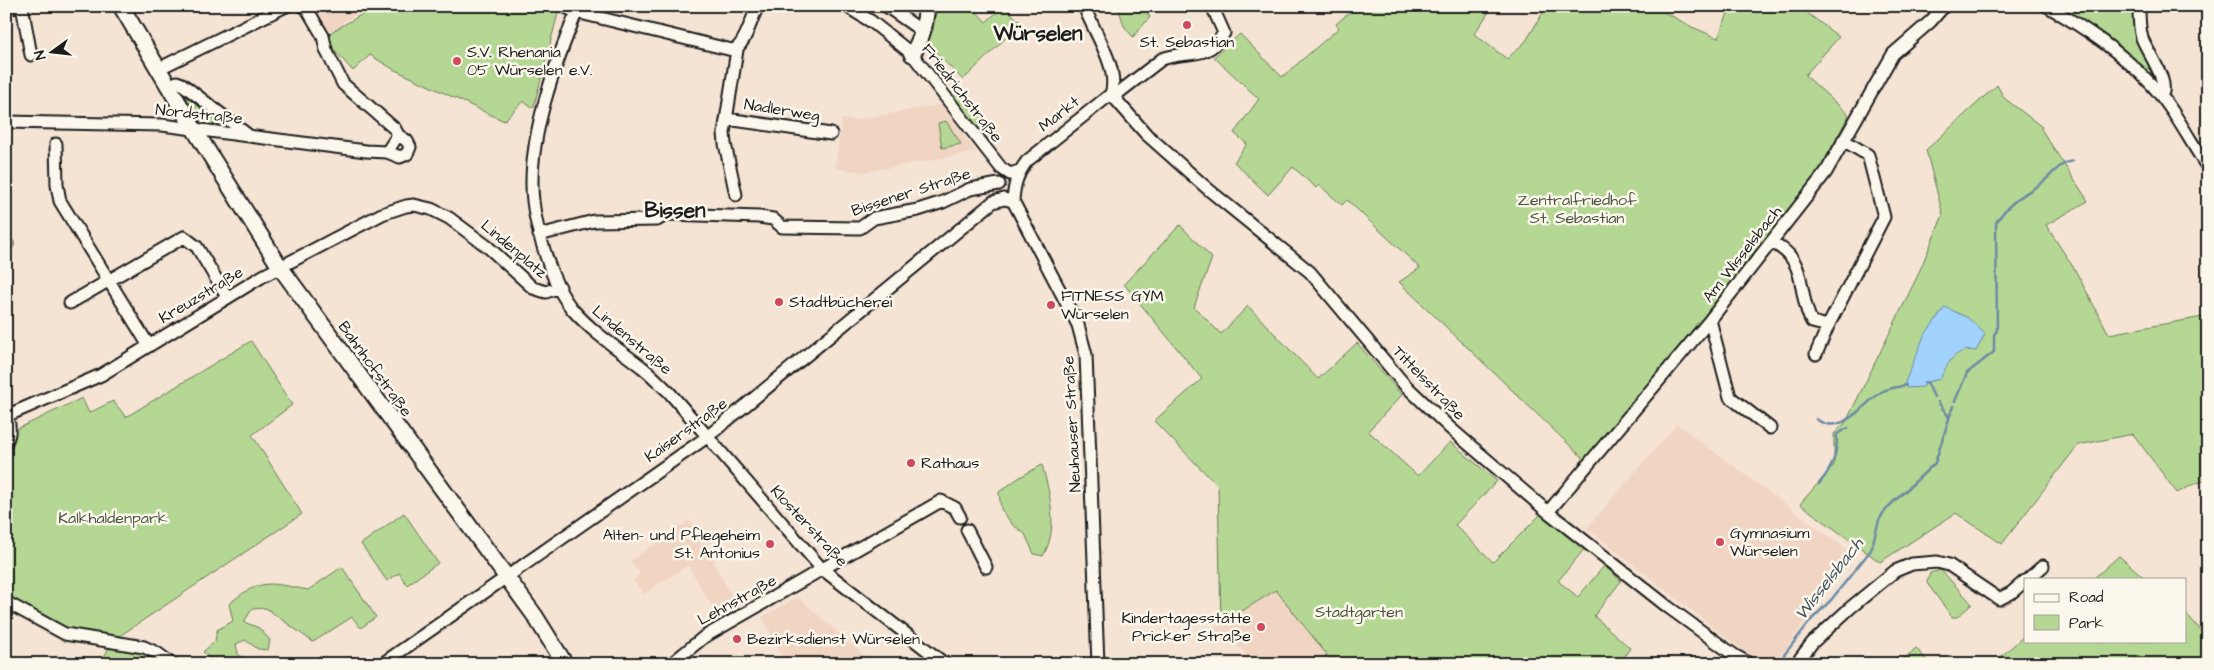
<svg xmlns="http://www.w3.org/2000/svg" width="2214" height="670" font-family="'Architects Daughter',sans-serif">
	<style>
		.built { fill: #f1d5c3 }
		.green { fill: #b4d893; stroke: #687a58 }
		.water { fill: #a2d3ff; stroke: #6c8aa4 }
		.lines { fill: none; stroke-linecap: round; stroke-linejoin: round }
		.stream { stroke: #6c8aa4; stroke-width: 2.5 }
		.street-casing { stroke: #1c1c1c; stroke-width: 15 }
		.secondary-casing { stroke: #1c1c1c; stroke-width: 19 }
		.street { stroke: #fbf7ec; stroke-width: 11 }
		.secondary { stroke: #fbf7ec; stroke-width: 15 }
		.poi-dot { fill: #d1495b; stroke: #fbf7ec; stroke-width: 2 }
		.labels { text-anchor: middle; dominant-baseline: central; stroke-width: 5; stroke-linejoin: round; paint-order: stroke }
		.poi-label { font-size: 16px; fill: #1c1c1c; stroke: #fbf7ec; text-anchor: start }
		.street-label { font-size: 16px; fill: #1c1c1c; stroke: #fbf7ec }
		.park-label { font-size: 16px; fill: #4a5440; stroke: #fbf7ec }
		.water-label { font-size: 18px; font-style: italic; fill: #445360; stroke: #fbf7ec }
		.district-label { font-size: 21px; font-weight: bold; fill: #1c1c1c; stroke: #fbf7ec }
	</style>
	<rect width="100%" height="100%" fill="#f5e3d4"/>
	<filter id="ink" filterUnits="userSpaceOnUse"><feTurbulence type="fractalNoise" baseFrequency=".02" numOctaves="2"/><feDisplacementMap in="SourceGraphic" scale="10" xChannelSelector="R" yChannelSelector="G"/><feConvolveMatrix kernelMatrix="1 2 1 2 8 2 1 2 1" color-interpolation-filters="sRGB"/></filter>
	<g filter="url(#ink)">
		<!-- built -->
		<path class="built" d="M 311,6 L 368,6 L 326,34 Z
			M 942,104 L 976,152 L 865,172 L 835,168 L 842,119 L 856,120 Z
			M 1677,424 L 1854,555 L 1774,664 L 1760,664 L 1587,528 Z
			M 689,520 L 708,548 L 715,561 L 713,562 L 739,609 L 719,620 L 688,565 L 644,594 L 633,580 L 640,574 L 630,561 Z
			M 1276,590 L 1334,664 L 1246,664 L 1243,660 L 1245,655 L 1244,651 L 1236,646 L 1237,643 L 1212,630 Z
			M 798,597 L 869,660 L 872,664 L 786,664 L 762,617 Z"/>
		<!-- green -->
		<path class="green" d="M 372,6 L 547,6 L 558,13 L 534,106 L 531,107 L 523,101 L 504,121 L 393,69 L 370,55 L 353,71 L 335,51 L 326,35 L 368,11 Z
			M 937,6 L 971,6 L 986,22 L 1004,6 L 1021,23 L 963,80 L 927,43 L 933,30 Z
			M 1118,6 L 1142,6 L 1150,17 L 1133,37 L 1124,26 Z
			M 1357,6 L 1493,6 L 1474,34 L 1507,59 L 1526,41 L 1547,6 L 1653,6 L 1692,27 L 1718,38 L 1731,6 L 1798,6 L 1839,37 L 1805,75 L 1849,115 L 1820,169 L 1760,250 L 1584,459 L 1399,282 L 1420,268 L 1347,200 L 1342,205 L 1319,185 L 1316,188 L 1293,167 L 1268,195 L 1234,162 L 1247,144 L 1234,133 L 1259,99 L 1214,57 L 1240,34 L 1282,77 L 1339,28 L 1336,24 Z
			M 2060,6 L 2136,6 L 2159,82 C 2129,52 2097,28 2060,6 Z
			M 1997,85 L 2004,98 L 2042,127 L 2041,129 L 2088,201 L 2046,225 L 2075,270 L 2109,334 L 2208,316 L 2208,479 L 2192,485 L 2177,493 L 2133,434 L 2078,445 L 2002,544 L 1956,513 L 1880,562 L 1800,504 L 1834,465 L 1834,434 L 1846,422 L 1917,277 L 1943,215 L 1926,150 Z
			M 960,91 L 1000,137 L 990,144 L 953,96 Z
			M 185,98 L 187,98 L 218,120 L 220,124 L 217,126 L 201,124 Z
			M 946,121 L 961,144 L 942,148 L 938,123 Z
			M 1180,225 L 1212,258 L 1194,307 L 1221,334 L 1248,306 L 1318,379 L 1357,343 L 1402,395 L 1368,431 L 1418,476 L 1450,442 L 1497,481 L 1455,525 L 1493,562 L 1543,512 L 1585,548 L 1558,581 L 1578,597 L 1604,566 L 1621,581 L 1594,616 L 1630,648 L 1619,664 L 1334,664 L 1276,590 L 1221,624 L 1218,486 L 1154,421 L 1202,379 L 1124,284 Z
			M 251,341 L 292,405 L 252,435 L 302,514 L 115,639 L 67,631 L 6,597 L 6,527 L 10,523 L 6,519 L 6,453 L 15,437 L 15,430 L 82,398 L 89,413 L 113,401 L 126,417 Z
			M 1042,465 C 1050,494 1059,529 1043,556 L 1034,554 L 1025,534 L 1012,524 L 1001,509 L 999,492 L 1020,477 Z
			M 404,513 L 438,563 L 407,585 L 399,573 L 387,581 L 361,544 Z
			M 2119,556 L 2146,579 L 2093,579 Z
			M 342,567 L 376,617 L 361,628 L 352,617 L 313,642 L 266,608 L 252,609 L 244,622 L 259,628 L 270,640 L 268,650 L 258,649 L 245,640 L 236,644 L 238,654 L 250,664 L 223,664 L 224,660 L 214,662 L 203,652 L 215,641 L 217,630 L 233,621 L 229,604 C 261,577 270,583 308,590 Z
			M 1941,570 L 1972,604 L 1957,617 L 1952,617 L 1927,583 L 1930,573 Z
			M 2185,612 L 2208,639 L 2208,664 L 1993,664 L 2025,635 L 2025,641 L 2185,641 Z
			M 110,646 L 150,652 L 147,664 L 100,664 Z
			M 1916,648 L 1930,664 L 1898,664 Z"/>
		<!-- water -->
		<path class="water" d="M 1945,307 L 1968,318 L 1985,334 L 1976,351 C 1955,347 1948,363 1940,379 L 1927,382 L 1923,387 L 1907,388 L 1904,385 L 1924,336 Z"/>
		<g class="lines">
			<!-- stream -->
			<path class="stream" d="M 1924,383 L 1927,382 L 1934,397
				M 1955,401 L 1967,373 L 1994,352 L 1994,335 L 1997,330 L 1996,223 C 2009,201 2025,195 2044,181 C 2054,173 2059,163 2073,161
				M 1938,402 L 1949,417
				M 1816,419 C 1842,438 1863,403 1883,391 C 1890,388 1899,387 1906,385
				M 1819,484 C 1833,467 1837,456 1837,434 L 1848,428
				M 1777,664 L 1811,620 L 1831,600 L 1871,550 L 1879,520 L 1885,510 L 1935,463 L 1953,406"/>
			<!-- street casing -->
			<g class="street-casing">
				<path id="street" d="M 22,6 L 31,55
					M 303,6 L 307,9 L 323,36 L 326,50 L 343,84 L 395,129 L 398,135
					M 563,6 L 576,12 L 732,50 C 745,48 751,18 758,6
					M 579,6 C 556,61 526,141 533,201 C 535,220 540,238 546,256 C 552,275 561,296 573,310 C 594,334 619,349 643,368 C 652,375 660,384 669,392 L 821,568 L 945,664
					M 846,6 L 872,22 L 912,54 L 1001,168 L 1010,174 L 1019,171
					M 886,6 L 922,31
					M 2047,6 C 2085,28 2121,52 2152,85 C 2174,109 2190,141 2208,168
					M 2139,6 C 2139,17 2139,28 2142,38 C 2147,52 2171,83 2161,96
					M 6,8 L 21,6
					M 158,69 L 286,6
					M 169,86 L 177,82 L 182,84 L 248,135
					M 1111,94 L 1146,134 L 1209,190 L 1310,272 L 1404,384 L 1451,429 L 1548,512 L 1668,607 L 1734,655 L 1750,664
					M 1113,97 L 1162,59 C 1188,49 1206,62 1224,33 L 1212,6
					M 727,119 L 831,134
					M 6,122 L 162,125 L 366,151 L 387,152 L 400,157 L 407,154 L 410,147 L 407,141 L 398,135 L 387,152
					M 56,144 L 57,185 L 60,201 L 149,346
					M 736,195 L 725,144 L 724,133 L 737,50
					M 1013,201 L 1078,325 L 1086,355 L 1098,664
					M 1013,201 C 1014,185 1017,174 1027,161 L 1111,94 C 1120,68 1093,31 1084,6
					M 539,235 L 594,221 L 657,220 L 667,214 L 759,217 L 773,219 L 782,227 L 860,228 L 874,218 L 918,210 L 943,202 L 970,189 L 999,184
					M 1773,242 C 1778,246 1785,250 1789,255 C 1805,272 1800,302 1812,322 L 1828,326
					M 6,245 L 7,244
					M 70,303 L 184,237 L 197,247 L 227,297
					M 1710,320 L 1730,397 L 1770,428
					M 1816,354 L 1828,326 L 1884,217 L 1868,155 L 1843,140
					M 6,416 L 101,375 L 263,276 L 382,214 L 406,206 L 414,205 L 431,209 L 449,218 L 488,247 L 533,288 L 546,292 L 560,287
					M 6,442 C 11,433 10,425 7,416
					M 1548,512 L 1710,320 L 1826,172 L 1893,54 L 1931,21 L 1944,6
					M 967,530 L 986,567
					M 2028,579 L 2043,566
					M 6,602 L 65,634 L 144,647 L 157,653 L 172,664
					M 382,664 L 707,437 L 993,202 L 1004,199 L 1013,201
					M 671,664 L 704,637 L 941,501 L 955,508 L 960,517
					M 1796,664 L 1812,643 L 1850,608 L 1895,571 L 1912,564 L 1937,562 L 1949,565 L 1999,599 L 2011,593 L 2025,581"/>
			</g>
			<!-- secondary casing -->
			<g class="secondary-casing">
				<path id="secondary" d="M 121,6 L 194,129 L 280,267 L 535,616 L 565,664
					M 912,54 C 922,40 925,23 927,6"/>
			</g>
			<!-- street -->
			<use href="#street" class="street"/>
			<!-- secondary -->
			<use href="#secondary" class="secondary"/>
		</g>
	</g>
	<!-- markers -->
	<g class="poi-dot">
		<circle cx="1187" cy="25" r="5"/>
		<circle cx="457" cy="61" r="5"/>
		<circle cx="779" cy="302" r="5"/>
		<circle cx="1051" cy="305" r="5"/>
		<circle cx="911" cy="463" r="5"/>
		<circle cx="1720" cy="542" r="5"/>
		<circle cx="770" cy="544" r="5"/>
		<circle cx="1261" cy="627" r="5"/>
		<circle cx="737" cy="639" r="5"/>
	</g>
	<g class="labels">
		<!-- poi labels -->
		<g class="poi-label">
			<text x="1187" y="42" text-anchor="middle">St. Sebastian</text>
			<text x="467" y="52">S.V. Rhenania<tspan x="467" dy="18">05 Würselen e.V.</tspan></text>
			<text x="1061" y="296">FITNESS GYM<tspan x="1061" dy="18">Würselen</tspan></text>
			<text x="789" y="302">Stadtbücherei</text>
			<text x="921" y="463">Rathaus</text>
			<text x="1730" y="533">Gymnasium<tspan x="1730" dy="18">Würselen</tspan></text>
			<text x="760" y="535" text-anchor="end">Alten- und Pflegeheim<tspan x="760" dy="18">St. Antonius</tspan></text>
			<text x="1251" y="618" text-anchor="end">Kindertagesstätte<tspan x="1251" dy="18">Pricker Straße</tspan></text>
			<text x="747" y="639">Bezirksdienst Würselen</text>
		</g>
		<!-- street labels -->
		<g class="street-label">
			<text transform="translate(962 93) rotate(52)">Friedrichstraße</text>
			<text transform="translate(782 110) rotate(9)">Nadlerweg</text>
			<text transform="translate(199 114) rotate(6)">Nordstraße</text>
			<text transform="translate(1059 114) rotate(-38)">Markt</text>
			<text transform="translate(911 192) rotate(-18)">Bissener Straße</text>
			<text transform="translate(514 249) rotate(40)">Lindenplatz</text>
			<text transform="translate(1742 254) rotate(-52)">Am Wisselsbach</text>
			<text transform="translate(201 295) rotate(-31)">Kreuzstraße</text>
			<text transform="translate(632 340) rotate(40)">Lindenstraße</text>
			<text transform="translate(375 369) rotate(54)">Bahnhofstraße</text>
			<text transform="translate(1429 383) rotate(46)">Tittelsstraße</text>
			<text transform="translate(1072 424) rotate(-93)">Neuhauser Straße</text>
			<text transform="translate(686 430) rotate(-36)">Kaiserstraße</text>
			<text transform="translate(809 526) rotate(47)">Klosterstraße</text>
			<text transform="translate(737 600) rotate(-29)">Lehnstraße</text>
		</g>
		<!-- park labels -->
		<g class="park-label">
			<text x="1577" y="200">Zentralfriedhof<tspan x="1577" dy="18">St. Sebastian</tspan></text>
			<text x="113" y="518">Kalkhaldenpark</text>
			<text x="1359" y="612">Stadtgarten</text>
		</g>
		<!-- water labels -->
		<g class="water-label">
			<text transform="translate(1829 579) rotate(-52)">Wisselsbach</text>
		</g>
		<!-- district labels -->
		<g class="district-label">
			<text x="1038" y="33">Würselen</text>
			<text x="675" y="210">Bissen</text>
		</g>
	</g>
	<!-- margin -->
	<rect width="2214" height="670" fill="none" stroke="#fbf7ec" stroke-width="25"/>
	<rect x="12" y="12" width="2189" height="645" fill="none" stroke="#1c1c1c" stroke-width="2" filter="url(#ink)"/>
	<!-- legend -->
	<rect x="2024" y="578" width="162" height="65" fill="#fbf7ec" stroke="#a29f99"/>
	<rect x="2034" y="594" width="25" height="8" fill="#fbf7ec" stroke="#a29f99"/>
	<text x="2069" y="602" font-size="15" fill="#1c1c1c">Road</text>
	<rect x="2034" y="615" width="25" height="15" fill="#b4d893" stroke="#a29f99"/>
	<text x="2069" y="628" font-size="15" fill="#1c1c1c">Park</text>
	<!-- north arrow -->
	<g transform="translate(52 52) rotate(255)" stroke="#fbf7ec" stroke-width="4" paint-order="stroke">
	<path d="M0-4L9 19L0 12L-9 19Z" fill="#1c1c1c"/>
	<text y="-8" font-size="14" font-weight="bold" text-anchor="middle" fill="#1c1c1c">N</text>
	</g>
</svg>
